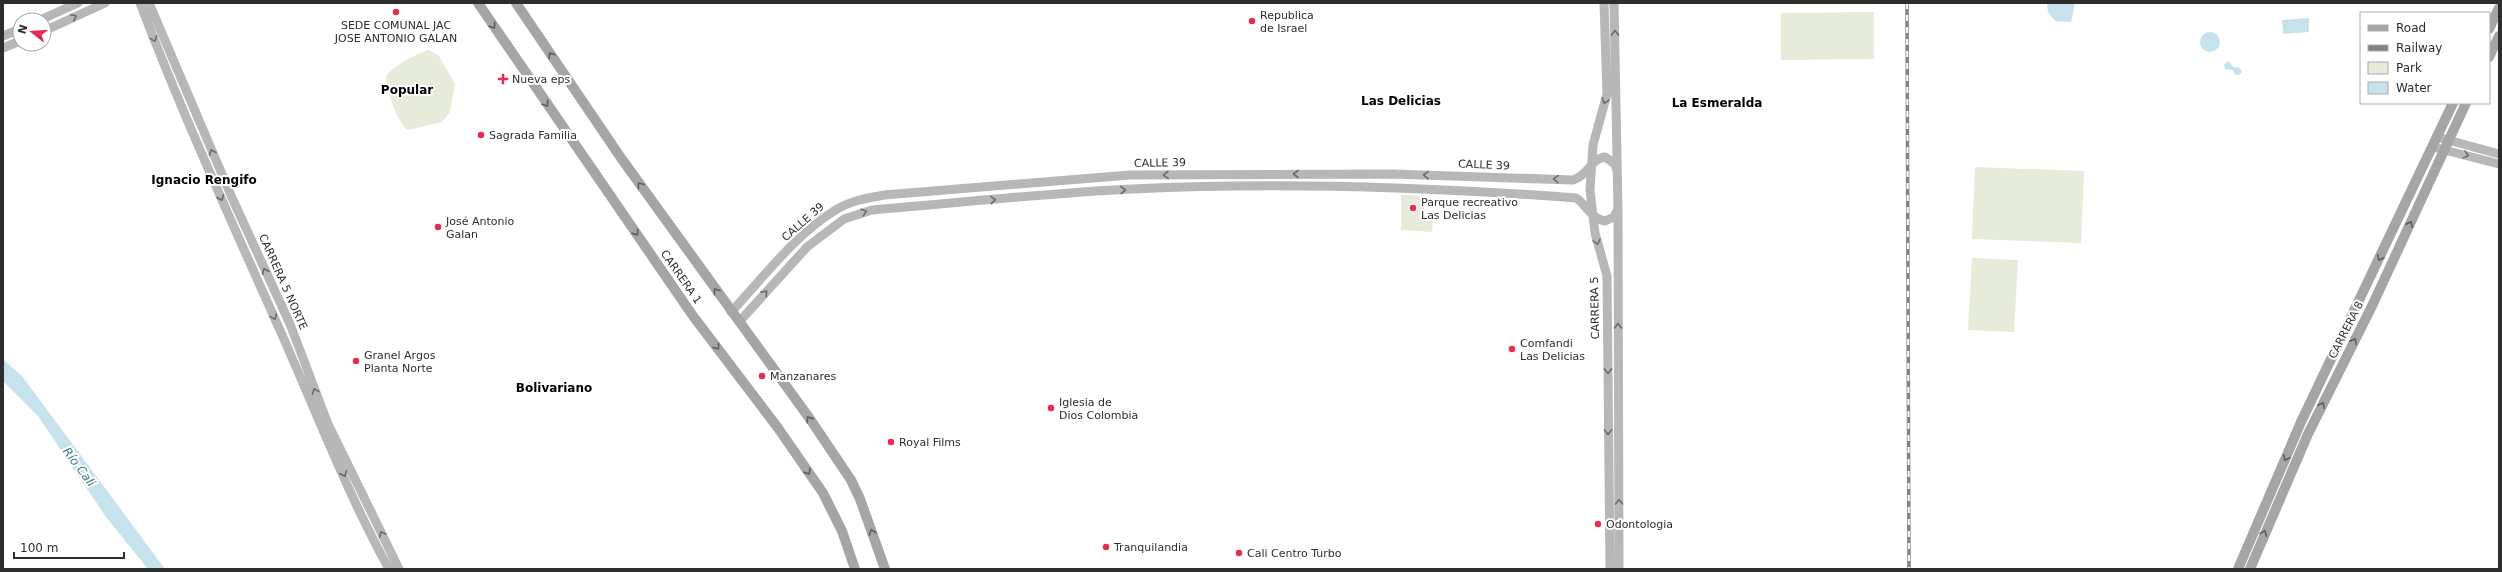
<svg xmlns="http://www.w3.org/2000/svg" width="2502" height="572" font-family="'DejaVu Sans',sans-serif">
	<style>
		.green { fill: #e6ebda }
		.water { fill: #c6e2ec }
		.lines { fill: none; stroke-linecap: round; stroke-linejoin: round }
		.secondary { stroke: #b7b7b7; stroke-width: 9 }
		.primary { stroke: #a5a5a5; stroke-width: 10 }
		.rail-casing { stroke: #828282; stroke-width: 3.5 }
		.rail { stroke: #fff; stroke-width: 2; stroke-dasharray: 6; stroke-linecap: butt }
		.oneway { stroke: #6b6b6b }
		.oneway2 { stroke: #5d5d5d }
		.poi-dot { fill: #e82b54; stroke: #fff; stroke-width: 1.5 }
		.labels { text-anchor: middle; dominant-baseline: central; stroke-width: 4; stroke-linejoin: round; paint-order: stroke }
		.poi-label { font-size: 11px; fill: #2d2d2d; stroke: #fff; text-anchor: start }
		.street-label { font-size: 11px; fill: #2d2d2d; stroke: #fff }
		.neighbourhood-label { font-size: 12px; font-weight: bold; fill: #000; stroke: #fff }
		.water-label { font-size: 12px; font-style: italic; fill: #3a7b90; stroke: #fff }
	</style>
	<rect width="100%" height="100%" fill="#fff"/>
	<!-- green -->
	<path class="green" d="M 1874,12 L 1874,59 L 1781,60 L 1781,13 Z
		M 429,50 L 439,56 L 455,84 L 450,112 L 442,122 L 408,130 C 399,126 383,84 387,75 C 391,68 421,51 429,50 Z
		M 1975,167 L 2084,171 L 2081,243 L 1972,239 Z
		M 1401,195 L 1425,196 L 1424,220 L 1433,220 L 1432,232 L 1401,230 Z
		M 1972,258 L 2018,260 L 2014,332 L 1968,330 Z"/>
	<!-- water -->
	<path class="water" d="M 2047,3 L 2075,3 L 2071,22 L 2055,21 L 2048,12 Z
		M 2309,18 L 2309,32 L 2283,34 L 2282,20 Z
		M2200 42a10 10 0 1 1 20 0a10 10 0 1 1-20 0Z
		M 2229,61 L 2233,67 L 2240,68 L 2242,72 L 2239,75 L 2235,75 L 2233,70 L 2225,69 L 2224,64 Z
		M 3,356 L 5,361 L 22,376 L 165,569 L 148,569 L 106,517 L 38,416 L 3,381 Z"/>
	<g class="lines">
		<!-- secondary -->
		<path class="secondary" d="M 140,3 C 183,116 234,227 283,337 C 317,414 348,495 389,569
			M 149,3 L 233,200 L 290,324 L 328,424 L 399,569
			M 1604,3 L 1607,94 L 1593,145 L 1590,190 L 1595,233 L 1607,276 L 1610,569
			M 1614,3 L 1618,209 L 1619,569
			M 40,20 L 78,3
			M 44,31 L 105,3
			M 3,36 L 20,29
			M 3,48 L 20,41
			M 2437,137 L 2499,154
			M 2433,147 L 2499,164
			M 731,312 C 763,278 794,236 834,211 C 849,201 867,198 884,195 L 1130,175 L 1392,174 L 1573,180 C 1589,175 1590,159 1605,157 L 1615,164 L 1617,171
			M 739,322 L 807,247 L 844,219 L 872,210 C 959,203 1046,193 1133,189 C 1280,182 1430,187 1576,198 C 1587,205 1591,219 1605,221 L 1614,217 L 1618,209"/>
		<!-- primary -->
		<path class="primary" d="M 478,3 L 693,316 L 778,428 L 823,493 L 842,531 L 855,569
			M 516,3 L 621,158 L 810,419 L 851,480 L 860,499 L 885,569
			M 2489,29 L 2499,8
			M 2489,57 L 2499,36
			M 2238,569 L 2301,422 L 2453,103
			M 2250,569 L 2308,434 L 2372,306 L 2466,103"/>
		<!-- rail casing -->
		<g class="rail-casing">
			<path id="rail" d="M 1907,3 L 1909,569"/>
		</g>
		<!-- rail -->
		<use href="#rail" class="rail"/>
	</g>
	<!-- one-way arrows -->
	<defs><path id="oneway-chevron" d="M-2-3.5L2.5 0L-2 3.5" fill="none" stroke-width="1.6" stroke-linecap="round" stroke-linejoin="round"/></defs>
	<g class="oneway">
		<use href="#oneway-chevron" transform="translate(74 17) rotate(-25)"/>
		<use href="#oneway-chevron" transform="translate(1615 33) rotate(-91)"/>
		<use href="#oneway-chevron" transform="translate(154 39) rotate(69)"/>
		<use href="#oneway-chevron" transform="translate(1605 101) rotate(108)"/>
		<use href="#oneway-chevron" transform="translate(212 152) rotate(-113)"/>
		<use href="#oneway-chevron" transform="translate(2466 155) rotate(15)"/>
		<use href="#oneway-chevron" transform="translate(1296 174) rotate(-180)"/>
		<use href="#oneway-chevron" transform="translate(1166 175) rotate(179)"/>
		<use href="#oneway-chevron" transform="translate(1426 175) rotate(-179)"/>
		<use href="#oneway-chevron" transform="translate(1556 179) rotate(-178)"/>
		<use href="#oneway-chevron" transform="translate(1123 190) rotate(-4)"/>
		<use href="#oneway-chevron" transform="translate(221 198) rotate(67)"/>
		<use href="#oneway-chevron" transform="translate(993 200) rotate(-5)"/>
		<use href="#oneway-chevron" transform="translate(864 212) rotate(-19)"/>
		<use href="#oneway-chevron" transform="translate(1597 242) rotate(77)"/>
		<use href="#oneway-chevron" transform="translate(265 271) rotate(-115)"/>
		<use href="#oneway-chevron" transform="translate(765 293) rotate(-48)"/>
		<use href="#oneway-chevron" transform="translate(274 317) rotate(66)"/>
		<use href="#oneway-chevron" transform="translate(1618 326) rotate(-90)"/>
		<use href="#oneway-chevron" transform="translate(1608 371) rotate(90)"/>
		<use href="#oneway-chevron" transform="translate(315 391) rotate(-111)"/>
		<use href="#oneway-chevron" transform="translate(1608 432) rotate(89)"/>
		<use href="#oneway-chevron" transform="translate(344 474) rotate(65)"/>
		<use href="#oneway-chevron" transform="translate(1619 502) rotate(-90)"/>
		<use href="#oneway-chevron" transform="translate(382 534) rotate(-116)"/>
	</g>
	<g class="oneway2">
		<use href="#oneway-chevron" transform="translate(493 26) rotate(56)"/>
		<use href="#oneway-chevron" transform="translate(551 55) rotate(-124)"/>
		<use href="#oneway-chevron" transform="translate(546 104) rotate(56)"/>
		<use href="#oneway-chevron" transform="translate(640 185) rotate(-126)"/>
		<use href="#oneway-chevron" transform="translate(2410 224) rotate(-65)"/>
		<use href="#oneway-chevron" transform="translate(636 233) rotate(55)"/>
		<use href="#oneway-chevron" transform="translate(2380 258) rotate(116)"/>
		<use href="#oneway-chevron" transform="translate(716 291) rotate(-126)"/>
		<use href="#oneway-chevron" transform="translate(2354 341) rotate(-63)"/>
		<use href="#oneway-chevron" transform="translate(717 347) rotate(53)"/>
		<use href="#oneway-chevron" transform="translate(2322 405) rotate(-64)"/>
		<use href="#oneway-chevron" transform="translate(809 419) rotate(-125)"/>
		<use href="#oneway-chevron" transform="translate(2286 458) rotate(114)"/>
		<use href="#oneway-chevron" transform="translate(808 472) rotate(55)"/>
		<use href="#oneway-chevron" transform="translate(872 532) rotate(-109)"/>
		<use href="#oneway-chevron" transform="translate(2264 533) rotate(-68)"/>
	</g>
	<!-- markers -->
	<g class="poi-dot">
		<circle cx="396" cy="12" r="4"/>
		<circle cx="1252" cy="21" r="4"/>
		<path d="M501 73h4v4h4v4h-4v4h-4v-4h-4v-4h4z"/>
		<circle cx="481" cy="135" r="4"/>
		<circle cx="1413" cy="208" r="4"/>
		<circle cx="438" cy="227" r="4"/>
		<circle cx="1512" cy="349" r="4"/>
		<circle cx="356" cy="361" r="4"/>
		<circle cx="762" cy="376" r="4"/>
		<circle cx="1051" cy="408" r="4"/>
		<circle cx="891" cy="442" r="4"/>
		<circle cx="1598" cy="524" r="4"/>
		<circle cx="1106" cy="547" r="4"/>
		<circle cx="1239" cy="553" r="4"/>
	</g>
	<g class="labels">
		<!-- poi labels -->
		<g class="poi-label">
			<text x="1260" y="15">Republica<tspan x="1260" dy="13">de Israel</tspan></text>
			<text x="396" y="25" text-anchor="middle">SEDE COMUNAL JAC<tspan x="396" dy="13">JOSE ANTONIO GALAN</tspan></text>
			<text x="512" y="79">Nueva eps</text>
			<text x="489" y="135">Sagrada Familia</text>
			<text x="1421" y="202">Parque recreativo<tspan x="1421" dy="13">Las Delicias</tspan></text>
			<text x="446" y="221">José Antonio<tspan x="446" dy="13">Galan</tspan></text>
			<text x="1520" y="343">Comfandi<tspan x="1520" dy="13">Las Delicias</tspan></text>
			<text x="364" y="355">Granel Argos<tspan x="364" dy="13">Planta Norte</tspan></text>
			<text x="770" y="376">Manzanares</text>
			<text x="1059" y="402">Iglesia de<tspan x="1059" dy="13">Dios Colombia</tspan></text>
			<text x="899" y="442">Royal Films</text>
			<text x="1606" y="524">Odontologia</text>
			<text x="1114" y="547">Tranquilandia</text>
			<text x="1247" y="553">Cali Centro Turbo</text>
		</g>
		<!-- street labels -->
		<g class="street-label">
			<text transform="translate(1160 163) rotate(-1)">CALLE 39</text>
			<text transform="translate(1484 165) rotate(2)">CALLE 39</text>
			<text transform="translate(803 222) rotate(-41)">CALLE 39</text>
			<text transform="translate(681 277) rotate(55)">CARRERA 1</text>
			<text transform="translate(283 282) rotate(66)">CARRERA 5 NORTE</text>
			<text transform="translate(1595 308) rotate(-91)">CARRERA 5</text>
			<text transform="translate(2346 330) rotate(-63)">CARRERA 8</text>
		</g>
		<!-- neighbourhood labels -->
		<g class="neighbourhood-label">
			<text x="407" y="90">Popular</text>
			<text x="1401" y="101">Las Delicias</text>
			<text x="1717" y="103">La Esmeralda</text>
			<text x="204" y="180">Ignacio Rengifo</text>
			<text x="554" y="388">Bolivariano</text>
		</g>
		<!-- water labels -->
		<g class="water-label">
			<text transform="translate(79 467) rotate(53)">Río Cali</text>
		</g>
	</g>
	<!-- border -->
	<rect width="2502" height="572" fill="none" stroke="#2d2d2d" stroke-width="8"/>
	<!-- legend -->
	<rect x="2360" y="12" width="130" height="92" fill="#ffffff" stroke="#ababab"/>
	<rect x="2368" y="25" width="20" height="6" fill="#a5a5a5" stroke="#ababab"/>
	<text x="2396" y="32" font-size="12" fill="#2d2d2d">Road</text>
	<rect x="2368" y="45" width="20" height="6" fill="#828282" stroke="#ababab"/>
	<text x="2396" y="52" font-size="12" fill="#2d2d2d">Railway</text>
	<rect x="2368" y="62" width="20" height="12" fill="#e6ebda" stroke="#ababab"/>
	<text x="2396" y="72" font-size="12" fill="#2d2d2d">Park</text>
	<rect x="2368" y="82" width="20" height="12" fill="#c6e2ec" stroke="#ababab"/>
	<text x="2396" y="92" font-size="12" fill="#2d2d2d">Water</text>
	<!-- north arrow -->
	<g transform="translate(32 32) rotate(287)"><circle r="19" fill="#ffffff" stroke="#ababab"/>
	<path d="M0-3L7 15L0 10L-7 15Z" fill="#e82b54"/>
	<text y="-6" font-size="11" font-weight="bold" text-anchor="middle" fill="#2d2d2d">N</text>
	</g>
	<!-- scale -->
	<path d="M14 552v6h110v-6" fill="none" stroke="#2d2d2d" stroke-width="2"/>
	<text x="20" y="552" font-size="12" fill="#2d2d2d" stroke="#ffffff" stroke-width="3" paint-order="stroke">100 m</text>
</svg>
